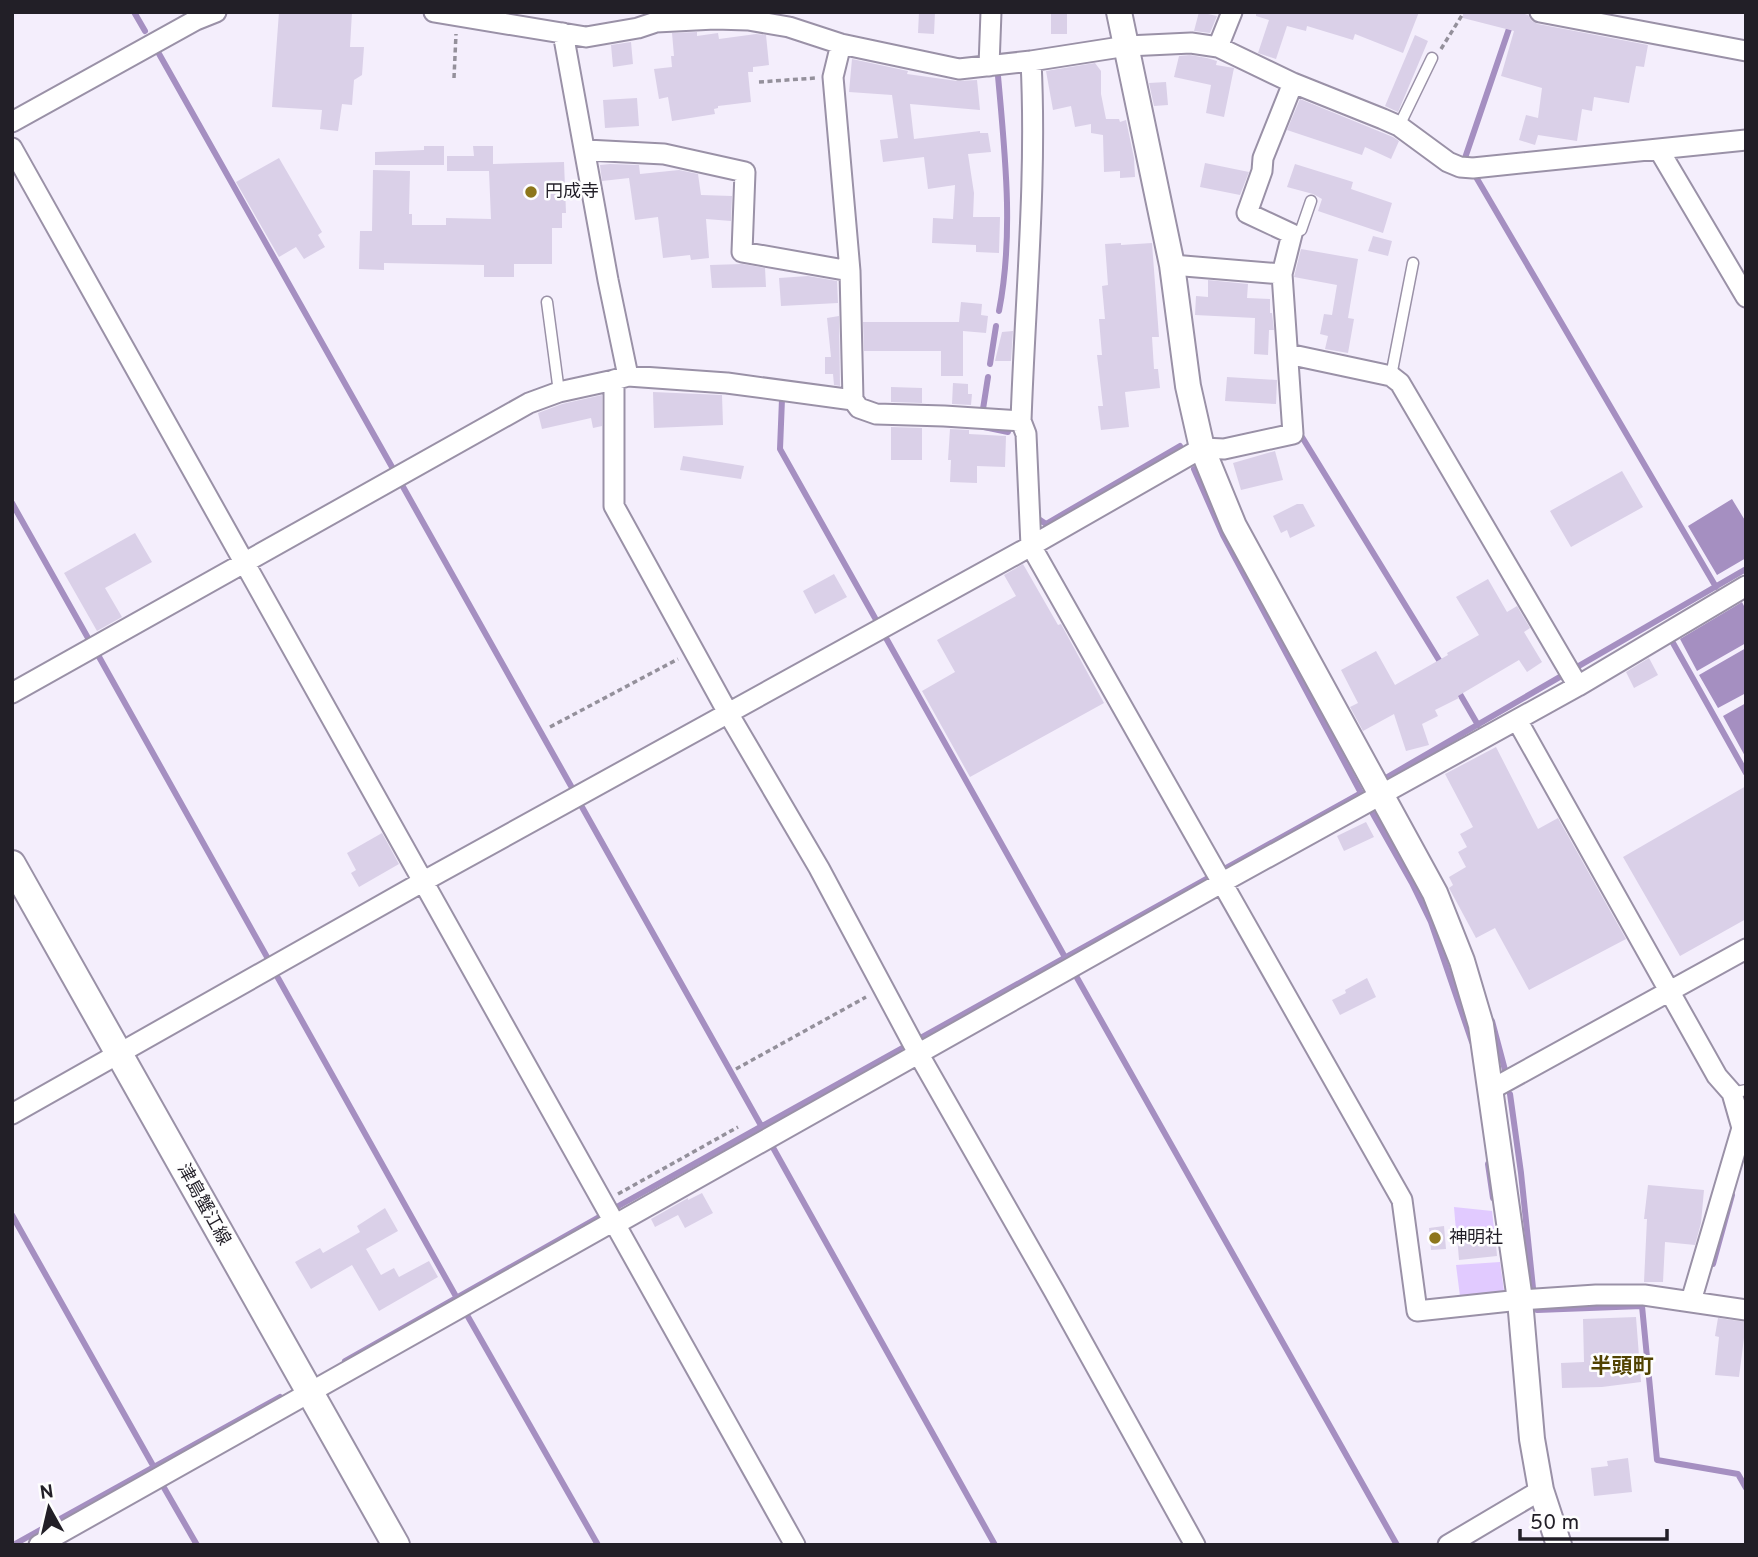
<svg xmlns="http://www.w3.org/2000/svg" width="1758" height="1557" font-family="Overpass,'Noto Sans JP',sans-serif">
	<style>
		.green { fill: #e1caff }
		.water { fill: #a58fc1 }
		.lines { fill: none; stroke-linecap: round; stroke-linejoin: round }
		.stream { stroke: #a58fc1; stroke-width: 6 }
		.building { fill: #dad0e8 }
		.service-casing { stroke: #9a91a7; stroke-width: 13 }
		.minor-casing { stroke: #9a91a7; stroke-width: 23 }
		.tertiary-casing { stroke: #9a91a7; stroke-width: 28 }
		.secondary-casing { stroke: #9a91a7; stroke-width: 30 }
		.path { stroke: #94909b; stroke-width: 3.5; stroke-dasharray: 5 3.5; stroke-linecap: butt }
		.service { stroke: #fff; stroke-width: 10 }
		.minor { stroke: #fff; stroke-width: 19 }
		.tertiary { stroke: #fff; stroke-width: 24 }
		.secondary { stroke: #fff; stroke-width: 26 }
		.poi-dot { fill: #8d761b; stroke: #fefefe; stroke-width: 2.5 }
		.labels { text-anchor: middle; dominant-baseline: central; stroke-width: 5; stroke-linejoin: round; paint-order: stroke }
		.poi-label { font-size: 18px; fill: #221f27; stroke: #fefefe; text-anchor: start }
		.street-label { font-size: 18px; fill: #221f27; stroke: #fefefe }
		.quarter-label { font-size: 21px; font-weight: bold; fill: #514200; stroke: #fefefe }
	</style>
	<rect width="100%" height="100%" fill="#f4eefc"/>
	<!-- green -->
	<path class="green" d="M 1454,1207 L 1492,1211 L 1494,1229 L 1456,1231 Z
		M 1500,1262 L 1504,1291 L 1460,1296 L 1456,1265 Z"/>
	<!-- water -->
	<path class="water" d="M 1732,499 L 1746,522 L 1746,558 L 1717,575 L 1688,526 Z
		M 1742,602 L 1746,610 L 1746,643 L 1697,671 L 1680,639 Z
		M 1746,648 L 1746,693 L 1718,708 L 1699,675 Z
		M 1746,703 L 1746,758 L 1723,716 Z"/>
	<g class="lines">
		<!-- stream -->
		<path class="stream" d="M 134,12 L 145,31
			M 158,52 L 392,467
			M 998,76 C 1005,154 1014,234 999,311
			M 1465,158 L 1511,23
			M 1476,177 L 1716,587
			M 990,364 L 996,326
			M 782,399 L 780,449 L 875,618
			M 983,409 L 988,377
			M 984,427 L 1008,432
			M 1302,437 L 1442,665
			M 402,485 L 571,786
			M 12,503 L 88,638
			M 1037,513 L 1037,518 L 1046,524 L 1180,446
			M 886,638 L 1066,959
			M 1673,643 L 1746,773
			M 98,655 L 267,957
			M 1457,689 L 1478,725
			M 1384,779 L 1746,569
			M 582,807 L 763,1129
			M 1373,814 L 1412,883 L 1431,922 L 1472,1042
			M 1076,976 L 1397,1545
			M 278,978 L 458,1300
			M 1492,1021 L 1505,1070
			M 1510,1094 L 1521,1173 L 1533,1288
			M 771,1144 L 995,1545
			M 1488,1164 L 1493,1198
			M 12,1215 L 155,1469
			M 1713,1264 L 1732,1195
			M 1537,1310 L 1642,1306 L 1657,1460 L 1738,1474 L 1746,1488
			M 467,1315 L 598,1545
			M 345,1361 L 622,1204 L 1361,793 L 1223,535 L 1194,469
			M 163,1486 L 197,1545
			M 15,1544 L 280,1397"/>
	</g>
	<!-- building -->
	<path class="building" d="M 279,12 L 352,12 L 350,47 L 364,47 L 362,75 L 354,80 L 352,105 L 342,104 L 338,131 L 320,129 L 322,110 L 272,107 Z
		M 919,12 L 935,12 L 934,34 L 918,33 Z
		M 1051,12 L 1067,12 L 1067,34 L 1051,34 Z
		M 1199,12 L 1217,16 L 1210,33 L 1194,31 Z
		M 1256,12 L 1419,12 L 1403,53 L 1355,34 L 1353,40 L 1307,26 L 1306,31 L 1287,26 L 1276,59 L 1258,53 L 1269,20 L 1256,16 Z
		M 1463,12 L 1519,12 L 1528,15 L 1532,21 L 1538,24 L 1648,45 L 1644,67 L 1636,66 L 1629,103 L 1594,97 L 1592,111 L 1582,109 L 1577,141 L 1538,135 L 1535,145 L 1519,140 L 1526,115 L 1538,118 L 1542,88 L 1501,76 L 1514,31 L 1463,18 Z
		M 697,32 L 697,36 L 718,33 L 719,39 L 756,34 L 766,35 L 769,65 L 753,67 L 753,72 L 748,72 L 751,102 L 718,106 L 718,108 L 714,109 L 715,114 L 672,121 L 668,97 L 659,99 L 654,69 L 672,67 L 671,56 L 674,56 L 672,33 Z
		M 1415,35 L 1428,41 L 1398,112 L 1385,106 Z
		M 631,42 L 633,64 L 613,67 L 611,45 Z
		M 1190,55 L 1207,58 L 1217,61 L 1216,65 L 1234,68 L 1224,117 L 1206,113 L 1211,85 L 1174,77 L 1179,56 Z
		M 852,59 L 908,71 L 907,74 L 957,81 L 977,80 L 980,110 L 910,104 L 914,139 L 980,131 L 980,133 L 988,133 L 991,152 L 968,154 L 974,193 L 973,217 L 1000,217 L 999,253 L 976,252 L 976,245 L 932,243 L 933,218 L 953,219 L 955,185 L 928,189 L 924,157 L 883,162 L 880,140 L 898,138 L 892,95 L 849,92 Z
		M 1095,63 L 1101,71 L 1101,94 L 1106,119 L 1119,119 L 1120,122 L 1126,120 L 1134,158 L 1135,177 L 1120,178 L 1120,171 L 1104,172 L 1103,135 L 1091,133 L 1091,124 L 1075,127 L 1071,106 L 1053,110 L 1046,71 Z
		M 1166,82 L 1168,105 L 1154,106 L 1149,83 Z
		M 637,98 L 639,126 L 605,128 L 603,100 Z
		M 1300,99 L 1393,137 L 1399,141 L 1391,159 L 1365,147 L 1362,155 L 1287,130 Z
		M 424,146 L 444,146 L 444,165 L 375,165 L 375,152 L 424,150 Z
		M 473,146 L 493,146 L 493,164 L 564,162 L 566,213 L 562,213 L 562,228 L 552,228 L 552,264 L 514,264 L 514,277 L 484,277 L 484,265 L 384,263 L 384,270 L 359,269 L 360,231 L 372,231 L 373,170 L 410,171 L 409,214 L 412,214 L 412,225 L 446,225 L 446,218 L 491,219 L 489,171 L 447,171 L 447,156 L 474,156 Z
		M 279,158 L 322,232 L 318,235 L 325,247 L 304,259 L 296,247 L 279,257 L 236,182 Z
		M 1205,163 L 1249,172 L 1240,195 L 1200,187 Z
		M 610,164 L 639,165 L 640,174 L 679,170 L 698,174 L 701,195 L 732,196 L 731,221 L 706,219 L 709,258 L 691,260 L 690,255 L 663,258 L 658,217 L 635,220 L 629,178 L 602,181 L 600,165 Z
		M 1295,164 L 1353,182 L 1351,189 L 1392,203 L 1383,233 L 1318,211 L 1322,199 L 1313,194 L 1287,187 Z
		M 1373,236 L 1392,241 L 1388,256 L 1368,251 Z
		M 1121,243 L 1121,245 L 1152,243 L 1159,337 L 1152,337 L 1154,369 L 1158,369 L 1160,388 L 1125,392 L 1129,427 L 1101,430 L 1098,406 L 1103,406 L 1097,355 L 1102,355 L 1099,319 L 1105,319 L 1102,286 L 1108,285 L 1105,244 Z
		M 1301,249 L 1358,259 L 1348,318 L 1354,319 L 1348,353 L 1325,349 L 1328,336 L 1320,334 L 1324,314 L 1332,315 L 1337,285 L 1294,277 Z
		M 742,264 L 765,268 L 766,287 L 712,288 L 710,265 Z
		M 808,276 L 837,281 L 838,303 L 781,306 L 779,278 Z
		M 1208,280 L 1248,284 L 1247,298 L 1270,299 L 1270,313 L 1272,313 L 1274,330 L 1269,330 L 1268,355 L 1254,354 L 1255,318 L 1195,315 L 1196,296 L 1208,297 Z
		M 961,302 L 982,304 L 981,315 L 988,316 L 986,333 L 963,331 L 963,376 L 941,376 L 941,351 L 864,351 L 863,322 L 959,322 Z
		M 839,316 L 840,386 L 834,385 L 833,374 L 825,374 L 825,357 L 831,357 L 827,318 Z
		M 1013,331 L 1011,361 L 995,361 L 1002,332 Z
		M 1227,377 L 1277,380 L 1276,404 L 1225,401 Z
		M 953,383 L 968,384 L 968,394 L 972,394 L 971,405 L 952,404 Z
		M 891,387 L 922,388 L 922,403 L 891,402 Z
		M 653,392 L 722,395 L 723,425 L 654,428 Z
		M 602,395 L 602,426 L 593,428 L 591,418 L 542,429 L 538,413 L 562,404 Z
		M 891,427 L 922,428 L 922,460 L 891,460 Z
		M 950,429 L 969,430 L 969,434 L 1006,436 L 1005,467 L 977,466 L 977,483 L 950,482 L 951,460 L 948,460 Z
		M 1275,451 L 1283,480 L 1241,490 L 1233,463 Z
		M 683,456 L 744,466 L 741,479 L 680,470 Z
		M 1622,471 L 1643,507 L 1571,547 L 1550,511 Z
		M 1297,504 L 1303,504 L 1315,526 L 1290,538 L 1287,530 L 1281,533 L 1273,516 Z
		M 135,533 L 152,562 L 105,588 L 122,617 L 97,631 L 64,573 Z
		M 1023,564 L 1058,625 L 1061,624 L 1104,703 L 970,777 L 922,691 L 955,672 L 937,640 L 1016,596 L 1004,575 Z
		M 834,574 L 847,597 L 815,614 L 803,591 Z
		M 1488,579 L 1507,612 L 1517,606 L 1530,628 L 1524,632 L 1542,662 L 1527,672 L 1519,660 L 1458,696 L 1459,698 L 1435,710 L 1438,716 L 1422,724 L 1429,745 L 1406,751 L 1394,714 L 1363,731 L 1350,707 L 1358,703 L 1341,670 L 1376,651 L 1395,685 L 1448,655 L 1447,653 L 1479,635 L 1456,597 Z
		M 1649,658 L 1658,675 L 1634,688 L 1626,672 Z
		M 1496,747 L 1538,829 L 1558,818 L 1626,939 L 1529,990 L 1495,928 L 1476,938 L 1449,888 L 1453,885 L 1449,877 L 1466,867 L 1458,852 L 1467,847 L 1460,834 L 1473,827 L 1445,774 Z
		M 1746,786 L 1746,919 L 1680,956 L 1623,857 Z
		M 1366,822 L 1374,837 L 1344,851 L 1337,836 Z
		M 382,833 L 399,864 L 359,887 L 351,873 L 356,870 L 347,853 Z
		M 1367,978 L 1376,997 L 1340,1015 L 1332,1000 L 1346,993 L 1345,990 Z
		M 1648,1185 L 1704,1190 L 1701,1223 L 1695,1245 L 1665,1242 L 1663,1282 L 1644,1282 L 1647,1219 L 1644,1219 Z
		M 702,1193 L 713,1213 L 685,1228 L 678,1215 L 655,1227 L 651,1219 L 688,1198 L 688,1200 Z
		M 385,1208 L 398,1231 L 366,1249 L 381,1275 L 394,1268 L 399,1277 L 429,1261 L 438,1277 L 379,1311 L 352,1265 L 311,1289 L 295,1262 L 320,1248 L 323,1253 L 360,1232 L 357,1226 Z
		M 1444,1226 L 1446,1249 L 1431,1250 L 1429,1228 Z
		M 1495,1231 L 1497,1256 L 1459,1260 L 1457,1235 Z
		M 1636,1317 L 1641,1382 L 1602,1387 L 1562,1388 L 1561,1363 L 1584,1362 L 1583,1319 Z
		M 1718,1318 L 1746,1322 L 1739,1377 L 1715,1375 L 1719,1337 L 1715,1336 Z
		M 1628,1458 L 1632,1492 L 1594,1496 L 1591,1468 L 1608,1466 L 1607,1461 Z"/>
	<g class="lines">
		<!-- service casing -->
		<g class="service-casing">
			<path id="service" d="M 1399,126 L 1432,58
				M 1292,234 L 1301,230 L 1311,201
				M 547,302 L 559,392
				M 1391,376 L 1413,263
				M 1732,1093 L 1746,1090"/>
		</g>
		<!-- minor casing -->
		<g class="minor-casing">
			<path id="minor" d="M 434,12 L 586,37 L 638,28 L 656,22 L 715,19 L 748,20 L 789,27 L 841,44 L 959,69 L 1031,61 L 1127,46 L 1191,43 L 1218,47 L 1293,83 L 1383,119 L 1399,126 L 1448,162 L 1460,167 L 1473,168 L 1746,140
				M 1540,12 L 1746,51
				M 563,33 L 608,280 L 628,376
				M 841,44 L 833,77 L 850,271 L 853,400 L 859,408 L 876,414 L 944,416 L 1021,421
				M 1218,47 L 1232,12
				M 1031,61 C 1037,181 1025,302 1021,421 L 1026,434 L 1031,546 L 1402,1200 L 1417,1311 L 1520,1300 L 1596,1295 L 1644,1295 L 1746,1310
				M 989,66 L 991,12
				M 12,122 L 196,20 L 216,12
				M 12,148 L 795,1545
				M 586,150 L 664,154 L 745,172 L 742,252 L 850,271
				M 1659,150 L 1746,297
				M 1282,274 L 1292,234 L 1247,213 L 1262,171 L 1263,158 L 1293,83
				M 1288,354 L 1391,376 L 1400,383 L 1578,686
				M 853,400 L 727,383 L 628,376 L 614,380 L 614,506 L 728,713 L 819,868 L 918,1053 L 1054,1291 L 1195,1545
				M 12,693 L 529,403 L 559,392 L 614,380
				M 1517,720 L 1717,1076 L 1732,1093 L 1742,1128 L 1691,1301
				M 1492,1089 L 1746,949
				M 12,1114 L 424,881 L 1031,546 L 1202,448 L 1224,449 L 1293,434 L 1282,274 L 1172,265
				M 616,1224 L 1223,882 L 1578,686 L 1746,586
				M 39,1545 L 614,1221
				M 1448,1545 L 1541,1490"/>
		</g>
		<!-- tertiary casing -->
		<g class="tertiary-casing">
			<path id="tertiary" d="M 1119,12 L 1172,265 L 1188,386 L 1202,448 L 1234,526 L 1435,893 L 1462,961 L 1481,1025 L 1520,1300 L 1532,1439 L 1541,1490 L 1559,1545"/>
		</g>
		<!-- secondary casing -->
		<g class="secondary-casing">
			<path id="secondary" d="M 12,864 L 396,1545"/>
		</g>
		<!-- path -->
		<path class="path" d="M 1441,49 L 1464,12
			M 454,78 L 456,34
			M 759,82 L 816,78
			M 550,727 L 678,659
			M 736,1069 L 866,997
			M 618,1194 L 738,1127"/>
		<!-- service -->
		<use href="#service" class="service"/>
		<!-- minor -->
		<use href="#minor" class="minor"/>
		<!-- tertiary -->
		<use href="#tertiary" class="tertiary"/>
		<!-- secondary -->
		<use href="#secondary" class="secondary"/>
	</g>
	<!-- markers -->
	<g class="poi-dot">
		<circle cx="531" cy="192" r="7"/>
		<circle cx="1435" cy="1238" r="7"/>
	</g>
	<g class="labels">
		<!-- poi labels -->
		<g class="poi-label">
			<text x="545" y="192">円成寺</text>
			<text x="1449" y="1238">神明社</text>
		</g>
		<!-- street labels -->
		<g class="street-label">
			<text transform="translate(203 1205) rotate(61)">津島蟹江線</text>
		</g>
		<!-- quarter labels -->
		<g class="quarter-label">
			<text x="1622" y="1367">半頭町</text>
		</g>
	</g>
	<!-- border -->
	<rect width="1758" height="1557" fill="none" stroke="#221f27" stroke-width="28"/>
	<!-- north arrow -->
	<g transform="translate(49 1508) rotate(352)" stroke="#fefefe" stroke-width="5" paint-order="stroke">
	<path d="M0-5L12 26L0 18L-12 26Z" fill="#221f27"/>
	<text y="-10" font-size="19" font-weight="bold" text-anchor="middle" fill="#221f27">N</text>
	</g>
	<!-- scale -->
	<path d="M1520 1529v10h147v-10" fill="none" stroke="#221f27" stroke-width="3.5"/>
	<text x="1530" y="1529" font-size="21" fill="#221f27" stroke="#fefefe" stroke-width="5" paint-order="stroke">50 m</text>
</svg>
